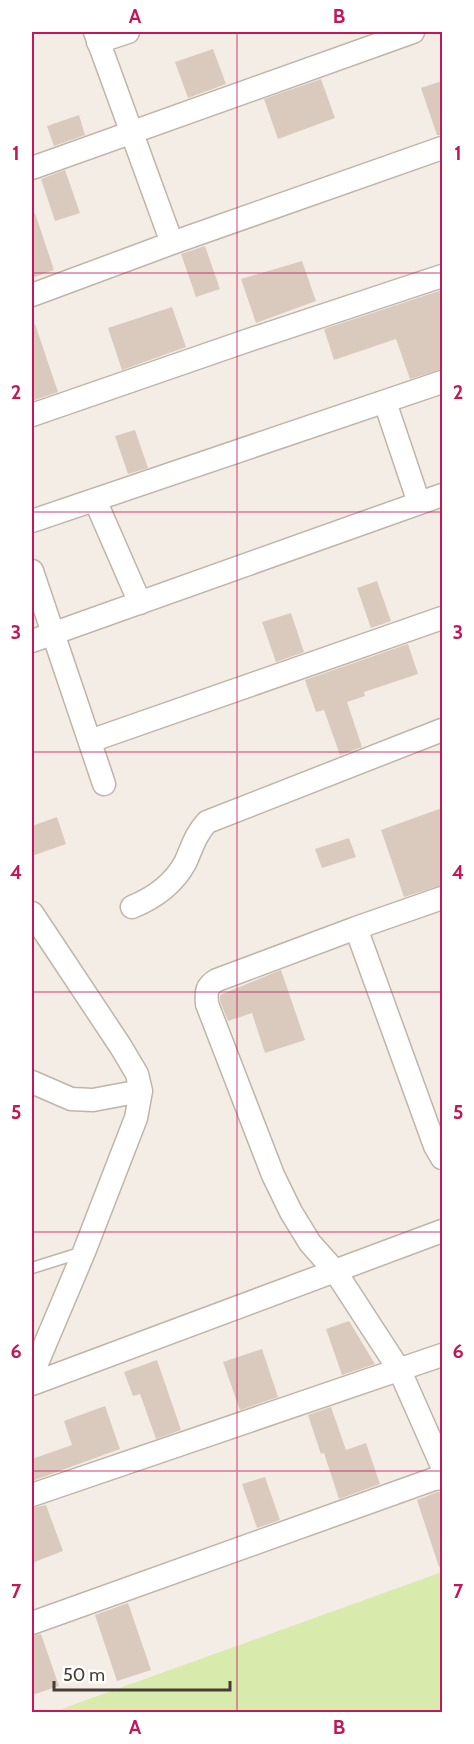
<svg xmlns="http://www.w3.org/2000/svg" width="474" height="1744" font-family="Cabin,sans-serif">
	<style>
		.green { fill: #d8ebac }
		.building { fill: #d9cabd }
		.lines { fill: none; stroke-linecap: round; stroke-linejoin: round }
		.service-casing { stroke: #c0b4a8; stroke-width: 13 }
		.minor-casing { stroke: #c0b4a8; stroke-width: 25 }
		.service { stroke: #fff; stroke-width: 10 }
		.minor { stroke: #fff; stroke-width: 22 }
		.grid { fill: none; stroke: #c2185b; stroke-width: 1.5; stroke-opacity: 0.55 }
		.neatline { fill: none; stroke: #c2185b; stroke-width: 2 }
		.grid-label { font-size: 20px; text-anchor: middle; font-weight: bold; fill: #c2185b }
	</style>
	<rect width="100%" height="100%" fill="#f4ede6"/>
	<!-- green -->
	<path class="green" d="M 442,1572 L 442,1712 L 53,1712 Z"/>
	<!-- building -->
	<path class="building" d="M 213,49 L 226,84 L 188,98 L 175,62 Z
		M 321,79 L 335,118 L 278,139 L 264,99 Z
		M 442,81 L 442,135 L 437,135 L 421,88 Z
		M 79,115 L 85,135 L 54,146 L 47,126 Z
		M 65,170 L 80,213 L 55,221 L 41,179 Z
		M 32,213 L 35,213 L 54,270 L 32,278 Z
		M 205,246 L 220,289 L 196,297 L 181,254 Z
		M 302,261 L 316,301 L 256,323 L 241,279 Z
		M 442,290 L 442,369 L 410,379 L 396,339 L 334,360 L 324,329 Z
		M 172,307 L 186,347 L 122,370 L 108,328 Z
		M 35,324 L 58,392 L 32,401 L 32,325 Z
		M 135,430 L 148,468 L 128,474 L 115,436 Z
		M 377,581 L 391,621 L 371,628 L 357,588 Z
		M 291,613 L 304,652 L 276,662 L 262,622 Z
		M 408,644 L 418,674 L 364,692 L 365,696 L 347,702 L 362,747 L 340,755 L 324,710 L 316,712 L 305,680 Z
		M 442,808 L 442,885 L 404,897 L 381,830 Z
		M 57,817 L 66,844 L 32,856 L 32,826 Z
		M 349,838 L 356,857 L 322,868 L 315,849 Z
		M 281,970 L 305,1040 L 265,1053 L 252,1013 L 228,1021 L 220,1001 L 220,995 Z
		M 349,1321 L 375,1364 L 342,1375 L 326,1329 Z
		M 262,1349 L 278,1397 L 240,1410 L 223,1362 Z
		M 157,1360 L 181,1430 L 156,1439 L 140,1394 L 133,1396 L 124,1372 Z
		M 105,1406 L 120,1449 L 32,1481 L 32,1459 L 72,1445 L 64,1421 Z
		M 331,1407 L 346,1450 L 366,1443 L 380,1484 L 339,1499 L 324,1453 L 321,1454 L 308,1415 Z
		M 265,1477 L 280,1520 L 257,1528 L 242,1484 Z
		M 437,1492 L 442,1492 L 442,1566 L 439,1567 L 417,1500 Z
		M 46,1505 L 63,1551 L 32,1563 L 32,1508 Z
		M 128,1603 L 151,1670 L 117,1681 L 95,1615 Z
		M 41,1634 L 59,1686 L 32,1695 L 32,1636 Z"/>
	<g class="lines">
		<!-- service casing -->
		<g class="service-casing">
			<path id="service" d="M 32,1268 L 83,1252"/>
		</g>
		<!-- minor casing -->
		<g class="minor-casing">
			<path id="minor" d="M 95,32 L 172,243
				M 98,42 L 128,32
				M 32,168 L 413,32
				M 32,295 L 172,243 L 442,148
				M 385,402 L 419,503
				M 32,415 L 249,340 L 442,276
				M 95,500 L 140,603
				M 32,521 L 442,382
				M 32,571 L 104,784
				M 32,641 L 442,495
				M 90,741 L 442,618
				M 442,898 L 356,928 L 217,980 C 206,986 206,992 207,1004 L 273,1175 L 291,1212 L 310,1243 L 335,1271 L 400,1371 L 442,1466
				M 132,907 C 154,898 173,885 185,863 C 192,848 195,835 207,822 L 442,730
				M 32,913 L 121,1047 L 137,1074 L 141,1091 L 136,1118 L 84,1252 L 32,1375
				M 356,928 L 435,1146 L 442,1158
				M 32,1082 L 71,1099 L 93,1100 L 141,1091
				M 32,1384 L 442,1231
				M 32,1495 L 442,1355
				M 32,1623 L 434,1479 L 442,1478"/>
		</g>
		<!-- service -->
		<use href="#service" class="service"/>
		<!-- minor -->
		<use href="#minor" class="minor"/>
	</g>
	<!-- grid -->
	<path class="grid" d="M 237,32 L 237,1712M 32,273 L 442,273M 32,512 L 442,512M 32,752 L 442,752M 32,992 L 442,992M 32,1232 L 442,1232M 32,1471 L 442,1471"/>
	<!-- border -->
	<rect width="474" height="1744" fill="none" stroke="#ffffff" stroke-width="66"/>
	<!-- scale -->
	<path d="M54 1681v9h176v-9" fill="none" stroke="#473d35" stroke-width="3"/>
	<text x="63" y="1681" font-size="18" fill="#473d35" stroke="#ffffff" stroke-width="4.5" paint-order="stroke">50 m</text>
	<rect x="33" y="33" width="408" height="1678" class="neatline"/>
	<g class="grid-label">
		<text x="135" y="23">A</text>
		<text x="339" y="23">B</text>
		<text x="16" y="160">1</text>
		<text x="458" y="160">1</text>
		<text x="16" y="399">2</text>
		<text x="458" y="399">2</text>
		<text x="16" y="639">3</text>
		<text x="458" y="639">3</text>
		<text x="16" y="879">4</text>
		<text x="458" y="879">4</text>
		<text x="16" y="1119">5</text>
		<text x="458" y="1119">5</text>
		<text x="16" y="1358">6</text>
		<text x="458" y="1358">6</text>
		<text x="16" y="1598">7</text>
		<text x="458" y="1598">7</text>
		<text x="135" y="1734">A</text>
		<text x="339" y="1734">B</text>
	</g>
</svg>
